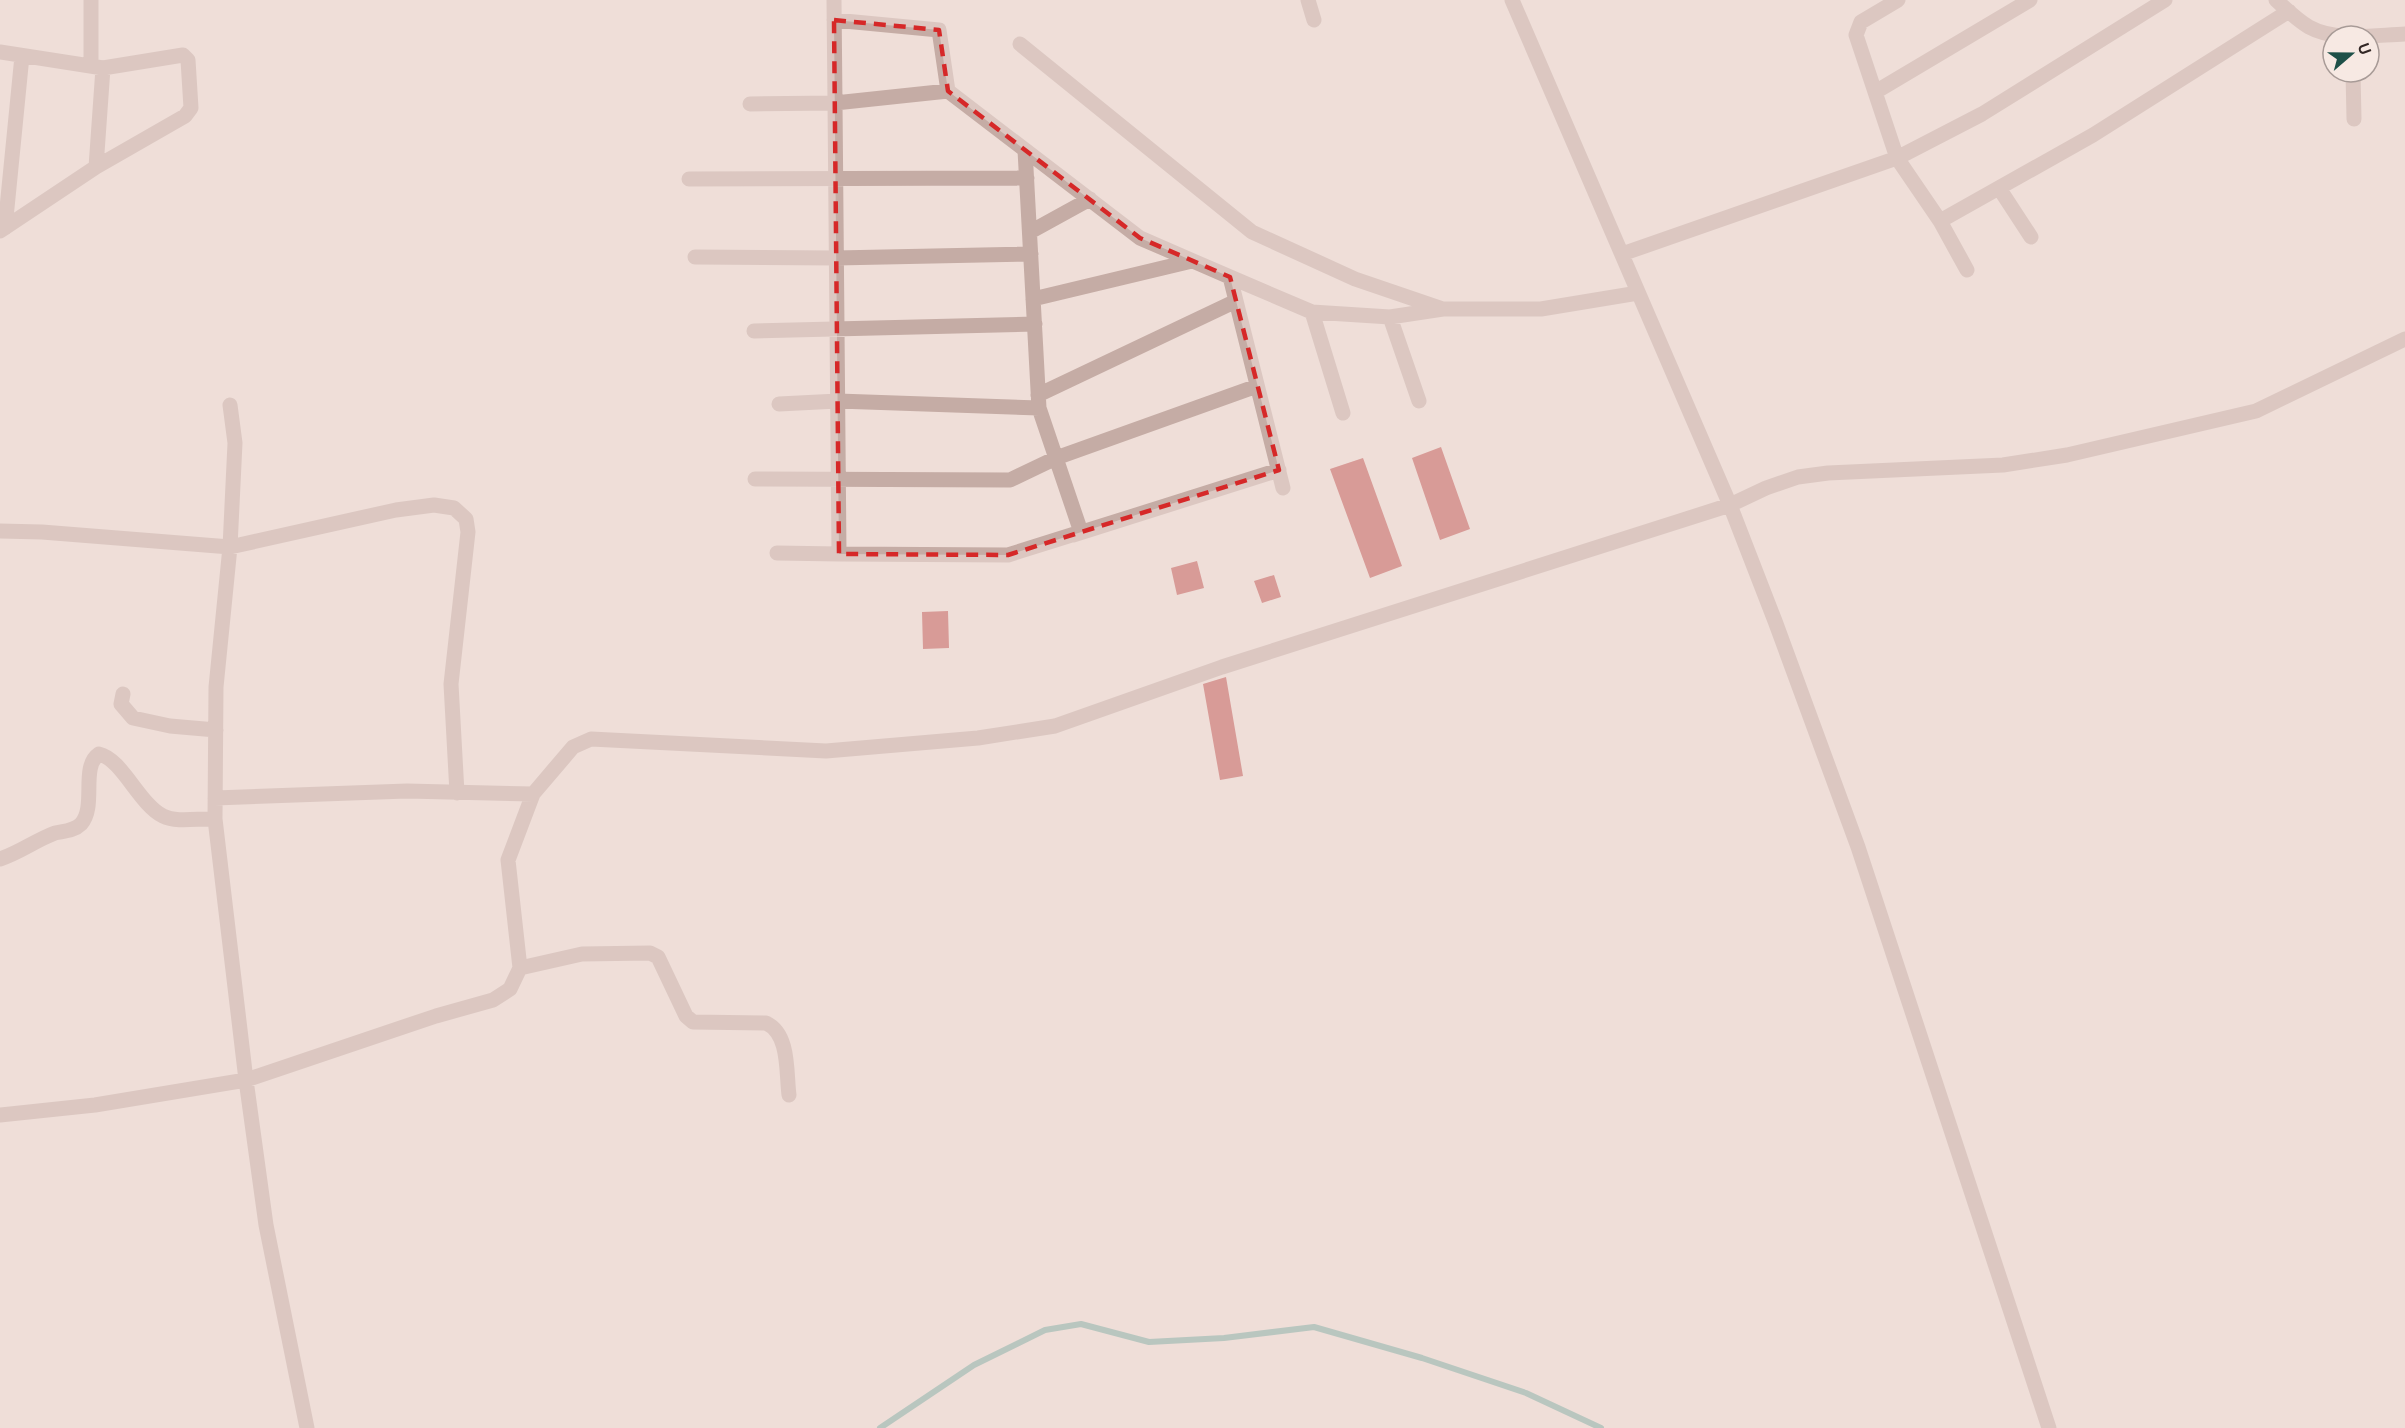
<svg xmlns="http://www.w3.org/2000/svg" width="2405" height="1428" font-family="'Space Grotesk',sans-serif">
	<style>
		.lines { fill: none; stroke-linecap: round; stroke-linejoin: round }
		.stream { stroke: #79a9a0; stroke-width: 6 }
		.building { fill: #bd4947 }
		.street { stroke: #c5aca5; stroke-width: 15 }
		.marked { fill: none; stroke: #d62828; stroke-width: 4.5; stroke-dasharray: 12 8; stroke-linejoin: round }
	</style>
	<rect width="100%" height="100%" fill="#efded8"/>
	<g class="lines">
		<!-- stream -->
		<path class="stream" d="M 880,1428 L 974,1365 L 1045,1330 L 1081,1324 L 1149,1342 L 1224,1338 L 1314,1327 L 1422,1358 L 1526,1393 L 1601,1428"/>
	</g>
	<!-- building -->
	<path class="building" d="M 1441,447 L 1470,529 L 1440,540 L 1412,458 Z
		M 1363,458 L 1402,566 L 1370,578 L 1330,469 Z
		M 1197,561 L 1204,588 L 1177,595 L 1171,568 Z
		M 1274,575 L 1281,597 L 1262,603 L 1254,581 Z
		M 948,611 L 949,648 L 923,649 L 922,612 Z
		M 1226,677 L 1243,776 L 1220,780 L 1203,684 Z"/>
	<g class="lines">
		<!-- street -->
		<path class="street" d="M 834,0 L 835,103 L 948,91 L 1140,238 L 1230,277
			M 1308,0 L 1314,20
			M 1512,0 L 1730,505 L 1775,621 L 1858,847 L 2049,1428
			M 1898,0 L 1861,22 L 1856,35 L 1897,158 L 1940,221 L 1967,270
			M 2276,0 C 2286,9 2297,20 2309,27 C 2336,42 2375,35 2405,34
			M 834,20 L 939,30 L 948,91
			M 1020,44 L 1252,232 L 1355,279 L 1443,309
			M 0,52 L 103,68 L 96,167 L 0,231
			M 91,65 L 91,0
			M 2353,72 L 2354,119
			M 1877,91 L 2030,0
			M 750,104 L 835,103 L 839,554 L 1008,555 L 1081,532 L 1039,408 L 1025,150
			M 96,167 L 185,116 L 191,108 L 188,60 L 183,55 L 103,68
			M 689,179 L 1027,178
			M 1999,188 L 2031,237
			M 1940,221 L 2093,135 L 2289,11
			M 5,228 L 22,56
			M 1030,232 L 1090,199
			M 1622,254 L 1897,158 L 1982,114 L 2165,0
			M 695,257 L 836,258 L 1031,254
			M 1033,299 L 1192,261
			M 754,331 L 1035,324
			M 1038,395 L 1236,301
			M 1419,401 L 1390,317 L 1443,309 L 1541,309 L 1638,293
			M 779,404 L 838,401 L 1039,408
			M 1343,413 L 1312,312 L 1390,317
			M 755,479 L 1010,480 L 1056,458 L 1257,386
			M 1283,488 L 1230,277 L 1312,312
			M 0,531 L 42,532 L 230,547 L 235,443 L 230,405
			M 1073,535 L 1279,470
			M 777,553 L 839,554
			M 123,694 L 121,704 L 133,718 L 170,726 L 216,730
			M 215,798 L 407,791 L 533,794
			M 0,859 C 19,853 36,840 55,833 C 64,831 74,831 81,824 C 97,806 80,767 99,754 C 122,759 139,804 163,816 C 177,823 199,818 215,819
			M 520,968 L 582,954 L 650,953 L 658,957 L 686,1016 L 693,1022 L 766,1023 C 790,1034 786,1073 789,1095
			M 0,1115 L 95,1105 L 246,1080 L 436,1016 L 493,1000 L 510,989 L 520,968 L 508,860 L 533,794 L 573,747 L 591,739 L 826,751 L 978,738 L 1055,726 L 1222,667 L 1730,505 L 1766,488 L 1798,477 L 1828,473 L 2003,465 L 2067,455 L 2256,411 L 2405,339
			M 307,1428 L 266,1225 L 246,1080 L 215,819 L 216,687 L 230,547 L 396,510 L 434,505 L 454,508 L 466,519 L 468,532 L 451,684 L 457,793"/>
	</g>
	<!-- marked area -->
	<path d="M0 0H2405V1428H0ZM 834,20 L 939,30 L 948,91 L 1140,238 L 1230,277 L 1279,470 L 1008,555 L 839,554 Z" fill="#efded8" fill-opacity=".55" fill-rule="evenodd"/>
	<path class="marked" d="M 834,20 L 939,30 L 948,91 L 1140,238 L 1230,277 L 1279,470 L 1008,555 L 839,554 Z"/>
	<!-- north arrow -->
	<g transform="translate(2351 54) rotate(70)"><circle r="28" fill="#f7e9e3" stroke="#a89b97" stroke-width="1.5"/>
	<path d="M0-4.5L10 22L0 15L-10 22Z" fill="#1e5048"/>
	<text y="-9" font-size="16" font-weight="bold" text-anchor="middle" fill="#322725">U</text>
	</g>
</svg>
